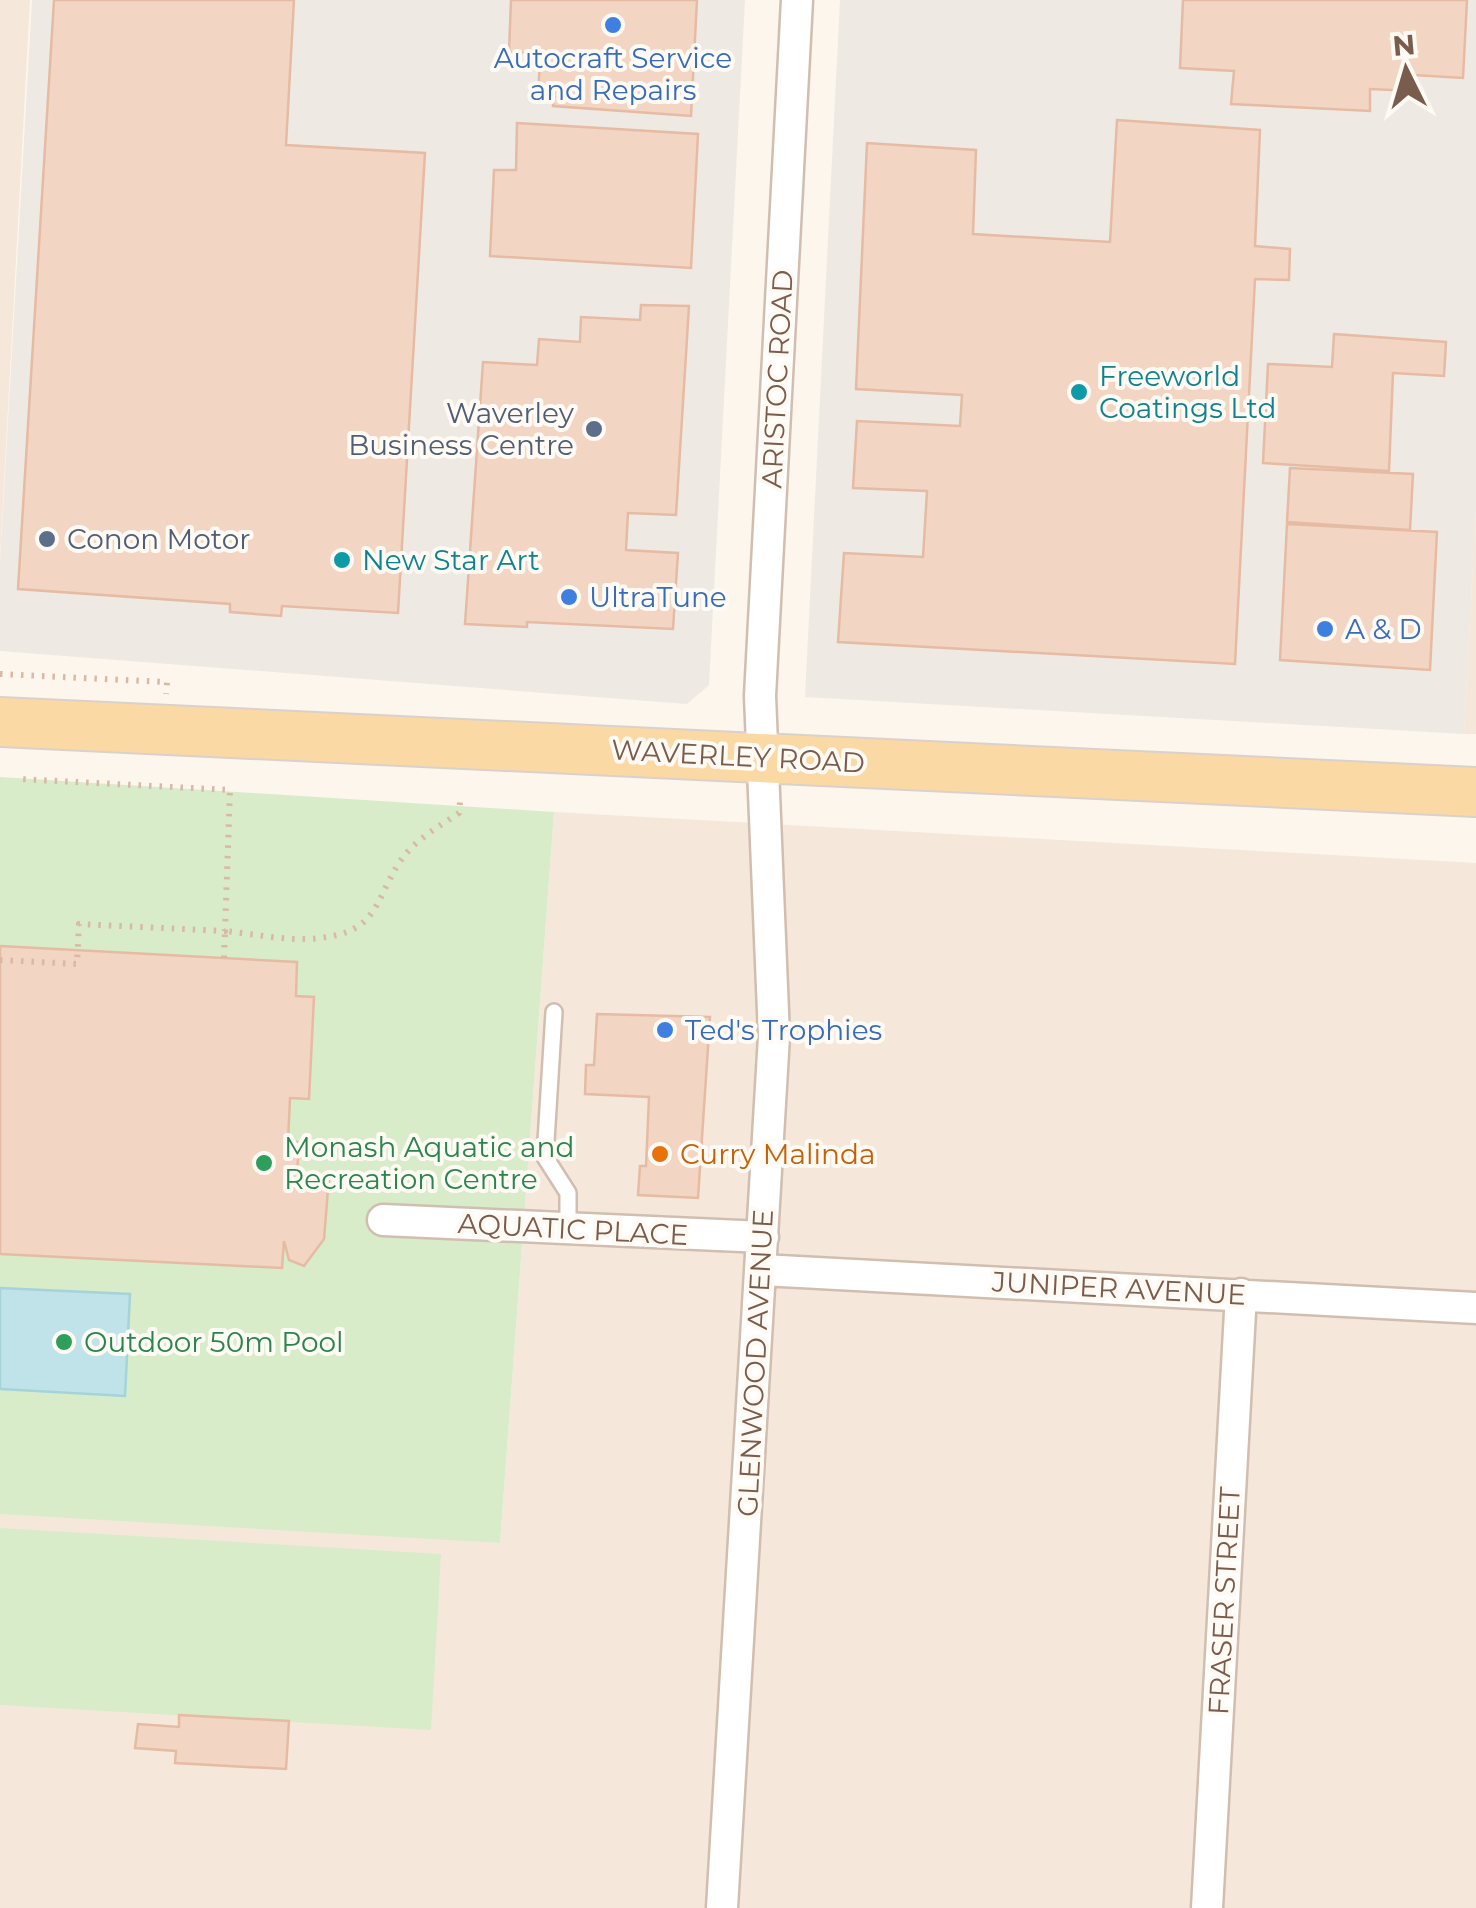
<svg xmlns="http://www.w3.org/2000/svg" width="1476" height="1908" font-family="Montserrat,sans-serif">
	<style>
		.residential { fill: #f5e8da }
		.industrial { fill: #efe9e4 }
		.green { fill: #d8ecc9 }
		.water { fill: #bfe3e8; stroke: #a5d3da; stroke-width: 2.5 }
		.building { fill: #f3d5c3; stroke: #e6bba3; stroke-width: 2.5 }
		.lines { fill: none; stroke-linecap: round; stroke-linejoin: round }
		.lane-casing { stroke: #d1beb0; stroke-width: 20 }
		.street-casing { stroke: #d1beb0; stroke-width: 35 }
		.primary-casing { stroke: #dad1cd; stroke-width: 52 }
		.path { stroke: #d9b8a5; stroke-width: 6; stroke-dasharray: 2.5 8; stroke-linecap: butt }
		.lane { stroke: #fff; stroke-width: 15 }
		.street { stroke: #fff; stroke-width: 30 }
		.primary { stroke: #fbd9a5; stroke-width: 48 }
		.shop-dot { fill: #3f7fe0; stroke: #fffaf3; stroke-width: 4 }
		.culture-dot { fill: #0f9aa8; stroke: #fffaf3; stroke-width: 4 }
		.service-dot { fill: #5c6f8a; stroke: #fffaf3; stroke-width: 4 }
		.food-dot { fill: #e8710a; stroke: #fffaf3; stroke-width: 4 }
		.leisure-dot { fill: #2e9e5b; stroke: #fffaf3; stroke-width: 4 }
		.labels { text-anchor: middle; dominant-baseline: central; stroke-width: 8; stroke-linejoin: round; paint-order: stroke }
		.shop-label { font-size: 28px; fill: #366cbe; stroke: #fffaf3; text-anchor: start }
		.culture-label { font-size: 28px; fill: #0d838f; stroke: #fffaf3; text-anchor: start }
		.street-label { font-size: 28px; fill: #7a5c4d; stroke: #fffaf3 }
		.service-label { font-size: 28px; fill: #4e5e75; stroke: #fffaf3; text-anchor: end }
		.leisure-label { font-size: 28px; fill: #27864d; stroke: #fffaf3; text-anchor: start }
		.food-label { font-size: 28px; fill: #c56008; stroke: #fffaf3; text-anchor: start }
	</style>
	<rect width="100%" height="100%" fill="#fdf6ec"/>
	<!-- residential -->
	<path class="residential" d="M 0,0 L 30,0 L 0,558 Z
		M 1476,507 L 1476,734 L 1464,734 Z
		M 554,812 L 1476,863 L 1476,1908 L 0,1908 L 0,1508 L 500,1543 Z"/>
	<!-- industrial -->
	<path class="industrial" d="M 32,0 L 745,0 L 709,685 L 687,704 L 0,651 L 0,562 Z
		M 840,0 L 1476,0 L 1476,507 L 1464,734 L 805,697 Z"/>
	<!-- green -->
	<path class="green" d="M 0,777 L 554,812 L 500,1543 L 0,1514 Z
		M 0,1528 L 441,1554 L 431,1730 L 0,1705 Z"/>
	<!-- water -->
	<path class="water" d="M 0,1288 L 130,1294 L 125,1396 L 0,1389 Z"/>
	<!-- building -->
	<path class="building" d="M 54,0 L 294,0 L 286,145 L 425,153 L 398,613 L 282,606 L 281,616 L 230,612 L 230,604 L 18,589 Z
		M 511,0 L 697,0 L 691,116 L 553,106 L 554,97 L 538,96 L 540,60 L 531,60 L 531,53 L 509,52 Z
		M 1183,0 L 1467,0 L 1463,78 L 1414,75 L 1413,91 L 1370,89 L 1370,111 L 1231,104 L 1234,71 L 1180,68 Z
		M 1117,120 L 1260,130 L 1255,246 L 1290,249 L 1289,280 L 1255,279 L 1235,664 L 838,642 L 844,553 L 923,557 L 927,491 L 853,488 L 857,421 L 960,426 L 962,395 L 856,389 L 867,143 L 976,150 L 973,234 L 1110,242 Z
		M 517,123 L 698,134 L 691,268 L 490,256 L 494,170 L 516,170 Z
		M 641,305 L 689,306 L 676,515 L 628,513 L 626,550 L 678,553 L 673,629 L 527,622 L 527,627 L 465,624 L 483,362 L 537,365 L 539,339 L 580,342 L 581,317 L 640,320 Z
		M 1334,334 L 1446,342 L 1444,376 L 1393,373 L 1389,471 L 1263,463 L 1268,364 L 1332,367 Z
		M 1290,468 L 1413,474 L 1410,530 L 1287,522 Z
		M 1287,524 L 1437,532 L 1430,670 L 1280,660 Z
		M 0,946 L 297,962 L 296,996 L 314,997 L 309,1099 L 290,1098 L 288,1142 L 299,1142 L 297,1175 L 329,1177 L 324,1239 L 304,1266 L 289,1260 L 284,1241 L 282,1268 L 0,1254 Z
		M 597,1014 L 710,1017 L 698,1198 L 638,1195 L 640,1166 L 646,1166 L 649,1097 L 585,1094 L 586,1065 L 594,1065 Z
		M 179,1715 L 289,1721 L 286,1769 L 175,1763 L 176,1751 L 135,1748 L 138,1724 L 179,1727 Z"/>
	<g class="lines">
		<!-- lane casing -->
		<g class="lane-casing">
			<path id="lane" d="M 554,1012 L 545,1157 L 568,1193 L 568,1229"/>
		</g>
		<!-- street casing -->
		<g class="street-casing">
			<path id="street" d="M 383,1220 L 763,1237
				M 761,1270 L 1476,1308
				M 722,1908 L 774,1036 L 760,696 L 797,0
				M 1207,1908 L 1241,1294"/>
		</g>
		<!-- primary casing -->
		<g class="primary-casing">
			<path id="primary" d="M 0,722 L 1476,792"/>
		</g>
		<!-- path -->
		<path class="path" d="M 0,674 L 167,682 L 166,694
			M 224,958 L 225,931 C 255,934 290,942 319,938 C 378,932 374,902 399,863 C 413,841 438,827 459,813 L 460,802
			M 0,960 L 77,964 L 79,924 L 225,931 L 230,790 L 19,779"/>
		<!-- lane -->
		<use href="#lane" class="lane"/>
		<!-- street -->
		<use href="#street" class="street"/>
		<!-- primary -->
		<use href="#primary" class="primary"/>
	</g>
	<!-- markers -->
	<g class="shop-dot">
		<circle cx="613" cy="25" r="10"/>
		<circle cx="569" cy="597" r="10"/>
		<circle cx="1325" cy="629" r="10"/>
		<circle cx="665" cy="1030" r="10"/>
	</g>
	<g class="culture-dot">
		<circle cx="1079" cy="392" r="10"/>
		<circle cx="342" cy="560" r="10"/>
	</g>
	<g class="service-dot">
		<circle cx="594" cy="429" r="10"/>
		<circle cx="47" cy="539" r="10"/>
	</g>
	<circle class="food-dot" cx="660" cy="1154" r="10"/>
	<g class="leisure-dot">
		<circle cx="264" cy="1163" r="10"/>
		<circle cx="64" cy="1342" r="10"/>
	</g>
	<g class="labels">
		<!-- shop labels -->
		<g class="shop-label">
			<text x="613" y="58" text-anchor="middle">Autocraft Service<tspan x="613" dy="32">and Repairs</tspan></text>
			<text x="589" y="597">UltraTune</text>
			<text x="1345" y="629">A &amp; D</text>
			<text x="685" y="1030">Ted's Trophies</text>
		</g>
		<!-- culture labels -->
		<g class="culture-label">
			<text x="1099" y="376">Freeworld<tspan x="1099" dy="32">Coatings Ltd</tspan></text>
			<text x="362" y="560">New Star Art</text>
		</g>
		<!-- street labels -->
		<g class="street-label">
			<text transform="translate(777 379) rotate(-87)">ARISTOC ROAD</text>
			<text transform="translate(738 756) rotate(3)">WAVERLEY ROAD</text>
			<text transform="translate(573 1229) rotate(3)">AQUATIC PLACE</text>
			<text transform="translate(1119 1288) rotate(3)">JUNIPER AVENUE</text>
			<text transform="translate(755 1363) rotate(-87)">GLENWOOD AVENUE</text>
			<text transform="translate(1224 1601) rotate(-87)">FRASER STREET</text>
		</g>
		<!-- service labels -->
		<g class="service-label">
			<text x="574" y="413">Waverley<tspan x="574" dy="32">Business Centre</tspan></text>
			<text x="67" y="539" text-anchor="start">Conon Motor</text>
		</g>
		<!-- leisure labels -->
		<g class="leisure-label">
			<text x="284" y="1147">Monash Aquatic and<tspan x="284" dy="32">Recreation Centre</tspan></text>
			<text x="84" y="1342">Outdoor 50m Pool</text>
		</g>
		<!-- food labels -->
		<g class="food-label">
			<text x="680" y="1154">Curry Malinda</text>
		</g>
	</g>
	<!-- north arrow -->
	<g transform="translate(1406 70) rotate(355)" stroke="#fffaf3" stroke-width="8" paint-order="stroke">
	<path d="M0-8L18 38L0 25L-18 38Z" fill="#7a5c4d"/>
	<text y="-15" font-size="28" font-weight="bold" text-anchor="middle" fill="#7a5c4d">N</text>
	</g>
</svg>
